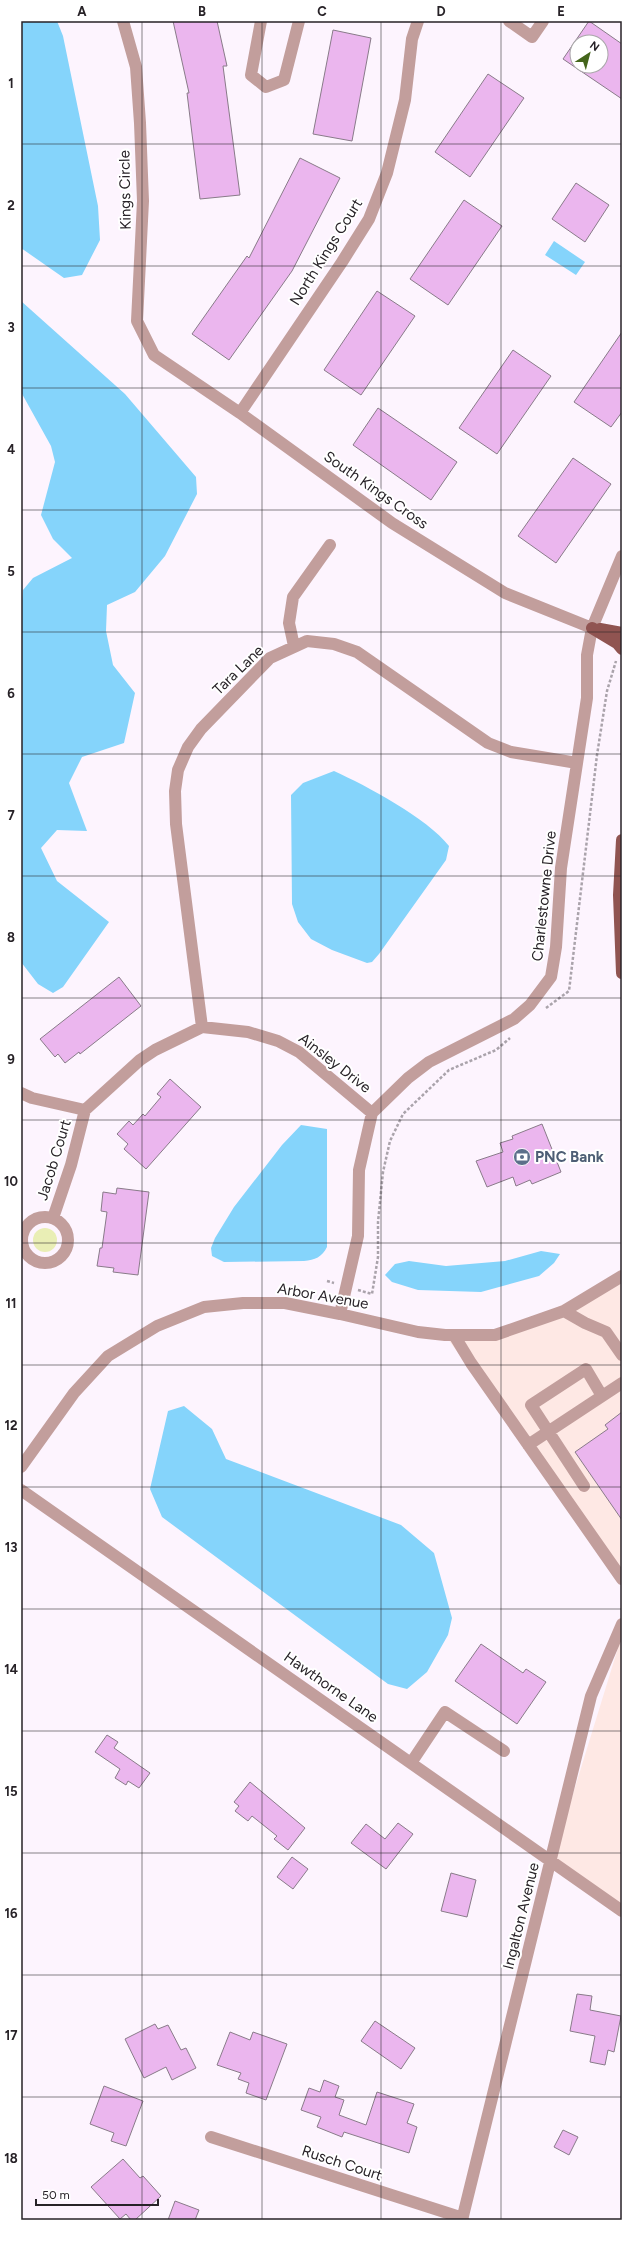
<svg xmlns="http://www.w3.org/2000/svg" width="643" height="2241" font-family="Figtree,sans-serif">
	<style>
		.commercial { fill: #fee8e4 }
		.green { fill: #e9eeb5 }
		.water { fill: #85d4fb }
		.building { fill: #ebb6ee; stroke: #897b89; fill-rule: evenodd }
		.lines { fill: none; stroke-linecap: round; stroke-linejoin: round }
		.path { stroke: #aaa3ab; stroke-width: 2.5; stroke-dasharray: 3 2; stroke-linecap: butt }
		.minor { stroke: #c29e9c; stroke-width: 12 }
		.major { stroke: #905451; stroke-width: 12 }
		.grid { fill: none; stroke: #272227; stroke-width: 1; stroke-opacity: 0.55 }
		.labels { text-anchor: middle; dominant-baseline: central; stroke-width: 4; stroke-linejoin: round; paint-order: stroke }
		.street-label { font-size: 15px; fill: #272227; stroke: #fff }
		.service-label { font-size: 15px; font-weight: bold; fill: #4e5e75; stroke: #fff; text-anchor: start }
		.neatline { fill: none; stroke: #272227; stroke-width: 1.5 }
		.grid-label { font-size: 13px; text-anchor: middle; font-weight: bold; fill: #272227 }
	</style>
	<rect width="100%" height="100%" fill="#fdf4fe"/>
	<!-- commercial -->
	<path class="commercial" d="M 622,1275 L 622,1579 L 445,1335 L 495,1335 L 600,1288 Z
		M 622,1635 L 622,1911 L 552,1862 Z"/>
	<!-- green -->
	<path class="green" d="M33 1240a12 12 0 1 1 24 0a12 12 0 1 1-24 0Z"/>
	<!-- water -->
	<path class="water" d="M 21,21 L 57,21 L 63,36 L 98,206 L 100,240 L 82,275 L 64,278 L 21,248 Z
		M 554,241 L 585,262 L 576,275 L 545,255 Z
		M 21,301 L 125,394 L 196,477 L 197,494 L 165,556 L 135,592 L 107,605 L 106,631 L 113,665 L 135,693 L 124,743 L 82,757 L 69,783 L 87,831 L 57,830 L 41,848 L 57,881 L 109,922 L 63,987 L 53,993 L 38,984 L 21,962 L 21,612 L 23,590 L 33,578 L 72,558 L 53,539 L 41,515 L 55,462 L 51,446 L 21,392 Z
		M 334,771 C 367,786 427,818 449,846 L 446,860 L 379,954 L 372,962 L 367,963 L 332,950 L 311,939 L 298,922 L 292,904 L 291,795 L 303,783 Z
		M 301,1125 L 327,1129 L 327,1247 C 322,1257 315,1260 304,1261 L 224,1262 L 212,1256 L 211,1248 L 215,1238 L 234,1207 L 282,1145 Z
		M 541,1251 L 560,1254 L 554,1263 L 539,1276 L 481,1292 L 418,1290 L 392,1282 L 385,1275 L 395,1264 L 409,1261 L 446,1266 L 505,1261 Z
		M 184,1406 L 212,1429 L 226,1459 L 401,1525 L 434,1553 L 452,1618 L 448,1635 L 427,1672 L 407,1689 L 388,1684 L 162,1517 L 150,1489 L 168,1411 Z"/>
	<!-- building -->
	<path class="building" d="M 173,21 L 217,21 L 227,66 L 223,66 L 240,195 L 200,199 L 187,93 L 189,93 Z
		M 589,21 L 622,44 L 622,99 L 563,59 ZM 577,42 L 601,42 L 601,66 L 577,66 Z
		M 333,30 L 371,38 L 352,141 L 313,134 Z
		M 488,74 L 524,98 L 470,177 L 435,152 Z
		M 300,158 L 340,178 L 292,271 L 229,360 L 192,334 L 247,256 L 249,258 Z
		M 576,183 L 609,205 L 585,242 L 552,219 Z
		M 464,200 L 502,226 L 448,305 L 410,279 Z
		M 377,291 L 415,316 L 361,395 L 324,370 Z
		M 622,332 L 622,412 L 611,427 L 574,402 Z
		M 513,350 L 551,376 L 497,454 L 459,428 Z
		M 378,408 L 457,462 L 431,500 L 353,445 Z
		M 573,458 L 611,484 L 556,563 L 518,536 Z
		M 119,977 L 141,1006 L 80,1054 L 79,1052 L 65,1063 L 58,1054 L 55,1057 L 40,1039 Z
		M 170,1079 L 201,1107 L 146,1169 L 124,1149 L 128,1144 L 117,1134 L 129,1121 L 133,1125 L 143,1114 L 145,1116 L 161,1097 L 157,1094 Z
		M 542,1124 L 561,1172 L 532,1184 L 530,1180 L 516,1186 L 513,1177 L 487,1187 L 476,1161 L 503,1152 L 500,1143 L 513,1139 L 512,1136 Z
		M 117,1188 L 149,1192 L 138,1275 L 113,1272 L 114,1268 L 97,1266 L 100,1248 L 102,1248 L 107,1212 L 101,1211 L 103,1192 L 116,1194 Z
		M 622,1412 L 622,1520 L 575,1452 L 608,1429 L 605,1425 Z
		M 481,1644 L 523,1673 L 526,1669 L 546,1682 L 517,1724 L 455,1681 Z
		M 107,1735 L 118,1742 L 114,1748 L 150,1773 L 139,1788 L 128,1781 L 126,1785 L 115,1778 L 120,1769 L 95,1752 Z
		M 250,1782 L 305,1828 L 288,1850 L 274,1839 L 277,1836 L 252,1816 L 248,1821 L 235,1811 L 239,1806 L 234,1802 Z
		M 398,1823 L 413,1834 L 386,1869 L 351,1843 L 366,1824 L 385,1839 Z
		M 292,1857 L 308,1869 L 293,1889 L 277,1877 Z
		M 451,1873 L 476,1880 L 467,1917 L 441,1911 Z
		M 577,1994 L 592,1996 L 590,2010 L 621,2016 L 614,2052 L 608,2050 L 605,2065 L 590,2062 L 595,2036 L 570,2031 Z
		M 375,2021 L 415,2048 L 401,2069 L 361,2041 Z
		M 155,2024 L 158,2029 L 168,2025 L 181,2050 L 186,2048 L 196,2068 L 172,2080 L 166,2067 L 144,2078 L 125,2039 Z
		M 230,2032 L 250,2040 L 253,2032 L 287,2044 L 266,2100 L 246,2093 L 249,2083 L 238,2079 L 241,2073 L 217,2065 Z
		M 324,2080 L 339,2086 L 335,2097 L 344,2100 L 339,2115 L 366,2125 L 377,2092 L 414,2104 L 407,2123 L 417,2127 L 409,2153 L 344,2132 L 342,2137 L 317,2127 L 321,2117 L 301,2110 L 309,2088 L 320,2092 Z
		M 104,2086 L 143,2101 L 126,2146 L 111,2141 L 114,2133 L 90,2124 Z
		M 563,2130 L 578,2137 L 569,2155 L 554,2147 Z
		M 123,2159 L 140,2178 L 143,2176 L 161,2196 L 135,2220 L 131,2220 L 126,2214 L 120,2219 L 91,2187 Z
		M 175,2201 L 199,2210 L 195,2220 L 168,2220 Z"/>
	<g class="lines">
		<!-- path -->
		<path class="path" d="M 546,1008 L 569,991 L 597,755 L 607,691 L 616,661
			M 327,1281 L 334,1283
			M 358,1290 L 372,1294 L 378,1257 L 378,1222 L 383,1172 L 390,1141 L 403,1114 L 449,1070 L 496,1050 L 510,1038"/>
		<!-- minor -->
		<path class="minor" d="M 123,21 L 136,67 L 140,123 L 143,201 L 137,321 L 154,355 L 240,413 L 392,523 L 505,593 L 592,628
			M 261,21 L 251,75 L 266,87 L 284,80 L 299,21
			M 509,21 L 532,37 L 543,21
			M 240,413 L 342,262 L 369,219 L 387,173 L 405,100 L 412,39 L 418,21
			M 294,646 L 289,623 L 293,597 L 330,545
			M 202,1027 L 176,824 L 175,791 L 178,770 L 188,747 L 201,729 L 270,658 L 307,641 L 334,644 L 357,652 L 488,743 L 511,752 L 577,763
			M 21,1093 L 32,1098 L 85,1110
			M 85,1110 L 140,1060 L 155,1050 L 202,1027 L 248,1032 L 278,1041 L 299,1052 L 372,1113
			M22 1240a23 23 0 1 1 46 0a23 23 0 1 1-46 0Z
			M 53,1218 L 71,1165 L 85,1110
			M 564,1311 L 585,1323 L 606,1332 L 622,1355
			M 340,1314 L 358,1236 L 359,1170 L 372,1113 L 408,1078 L 429,1062 L 514,1019 L 530,1005 L 551,977 L 556,947 L 561,868 L 587,698 L 587,655 L 592,628 L 622,556
			M 454,1335 L 471,1363 L 622,1579
			M 528,1445 L 622,1383
			M 21,1467 L 74,1393 L 108,1356 L 157,1326 L 204,1307 L 243,1303 L 285,1303 L 340,1314 L 418,1332 L 445,1335 L 495,1335 L 564,1311 L 622,1276
			M 584,1486 L 531,1405 L 586,1369 L 602,1396
			M 21,1490 L 622,1911
			M 411,1763 L 445,1712 L 504,1751
			M 211,2137 L 463,2218
			M 462,2220 L 591,1696 L 622,1624"/>
		<!-- major -->
		<path class="major" d="M 592,628 L 617,643 L 622,649
			M 600,629 L 622,633
			M 622,840 L 619,895 L 622,973"/>
	</g>
	<!-- grid -->
	<path class="grid" d="M 142,21 L 142,2220M 262,21 L 262,2220M 381,21 L 381,2220M 501,21 L 501,2220M 21,144 L 622,144M 21,266 L 622,266M 21,388 L 622,388M 21,510 L 622,510M 21,632 L 622,632M 21,754 L 622,754M 21,876 L 622,876M 21,998 L 622,998M 21,1120 L 622,1120M 21,1243 L 622,1243M 21,1365 L 622,1365M 21,1487 L 622,1487M 21,1609 L 622,1609M 21,1731 L 622,1731M 21,1853 L 622,1853M 21,1975 L 622,1975M 21,2097 L 622,2097"/>
	<!-- icons -->
	<defs>
		<g id="bank-disc" transform="scale(0.9)"><circle r="9.5" fill="#5c6f8a" stroke="#fff"/><path d="M-6-4H6V4H-6ZM0-2.3a2.3 2.3 0 1 0 0 4.6a2.3 2.3 0 1 0 0-4.6Z" fill="#fff"/></g>
	</defs>
	<g fill-rule="evenodd">
		<use href="#bank-disc" x="522" y="1157"/>
	</g>
	<g class="labels">
		<!-- street labels -->
		<g class="street-label">
			<text transform="translate(125 190) rotate(-91)">Kings Circle</text>
			<text transform="translate(326 252) rotate(-58)">North Kings Court</text>
			<text transform="translate(376 490) rotate(35)">South Kings Cross</text>
			<text transform="translate(238 670) rotate(-44)">Tara Lane</text>
			<text transform="translate(544 896) rotate(-84)">Charlestowne Drive</text>
			<text transform="translate(335 1063) rotate(38)">Ainsley Drive</text>
			<text transform="translate(54 1160) rotate(-73)">Jacob Court</text>
			<text transform="translate(323 1296) rotate(10)">Arbor Avenue</text>
			<text transform="translate(331 1687) rotate(35)">Hawthorne Lane</text>
			<text transform="translate(521 1916) rotate(-76)">Ingalton Avenue</text>
			<text transform="translate(342 2163) rotate(18)">Rusch Court</text>
		</g>
		<!-- service labels -->
		<g class="service-label">
			<text x="535" y="1157">PNC Bank</text>
		</g>
	</g>
	<!-- border -->
	<rect width="643" height="2241" fill="none" stroke="#ffffff" stroke-width="44"/>
	<!-- north arrow -->
	<g transform="translate(589 54) rotate(36)"><circle r="19" fill="#ffffff" stroke="#a9a7a9"/>
	<path d="M0-3L7 15L0 10L-7 15Z" fill="#44651b"/>
	<text y="-6" font-size="11" font-weight="bold" text-anchor="middle" fill="#272227">N</text>
	</g>
	<!-- scale -->
	<path d="M36 2199v6h122v-6" fill="none" stroke="#272227" stroke-width="2"/>
	<text x="42" y="2199" font-size="12" fill="#272227" stroke="#ffffff" stroke-width="3" paint-order="stroke">50 m</text>
	<rect x="22" y="22" width="599" height="2197" class="neatline"/>
	<g class="grid-label">
		<text x="82" y="16">A</text>
		<text x="202" y="16">B</text>
		<text x="322" y="16">C</text>
		<text x="441" y="16">D</text>
		<text x="561" y="16">E</text>
		<text x="11" y="88">1</text>
		<text x="11" y="210">2</text>
		<text x="11" y="332">3</text>
		<text x="11" y="454">4</text>
		<text x="11" y="576">5</text>
		<text x="11" y="698">6</text>
		<text x="11" y="820">7</text>
		<text x="11" y="942">8</text>
		<text x="11" y="1064">9</text>
		<text x="11" y="1186">10</text>
		<text x="11" y="1308">11</text>
		<text x="11" y="1430">12</text>
		<text x="11" y="1552">13</text>
		<text x="11" y="1674">14</text>
		<text x="11" y="1796">15</text>
		<text x="11" y="1918">16</text>
		<text x="11" y="2040">17</text>
		<text x="11" y="2163">18</text>
	</g>
</svg>
